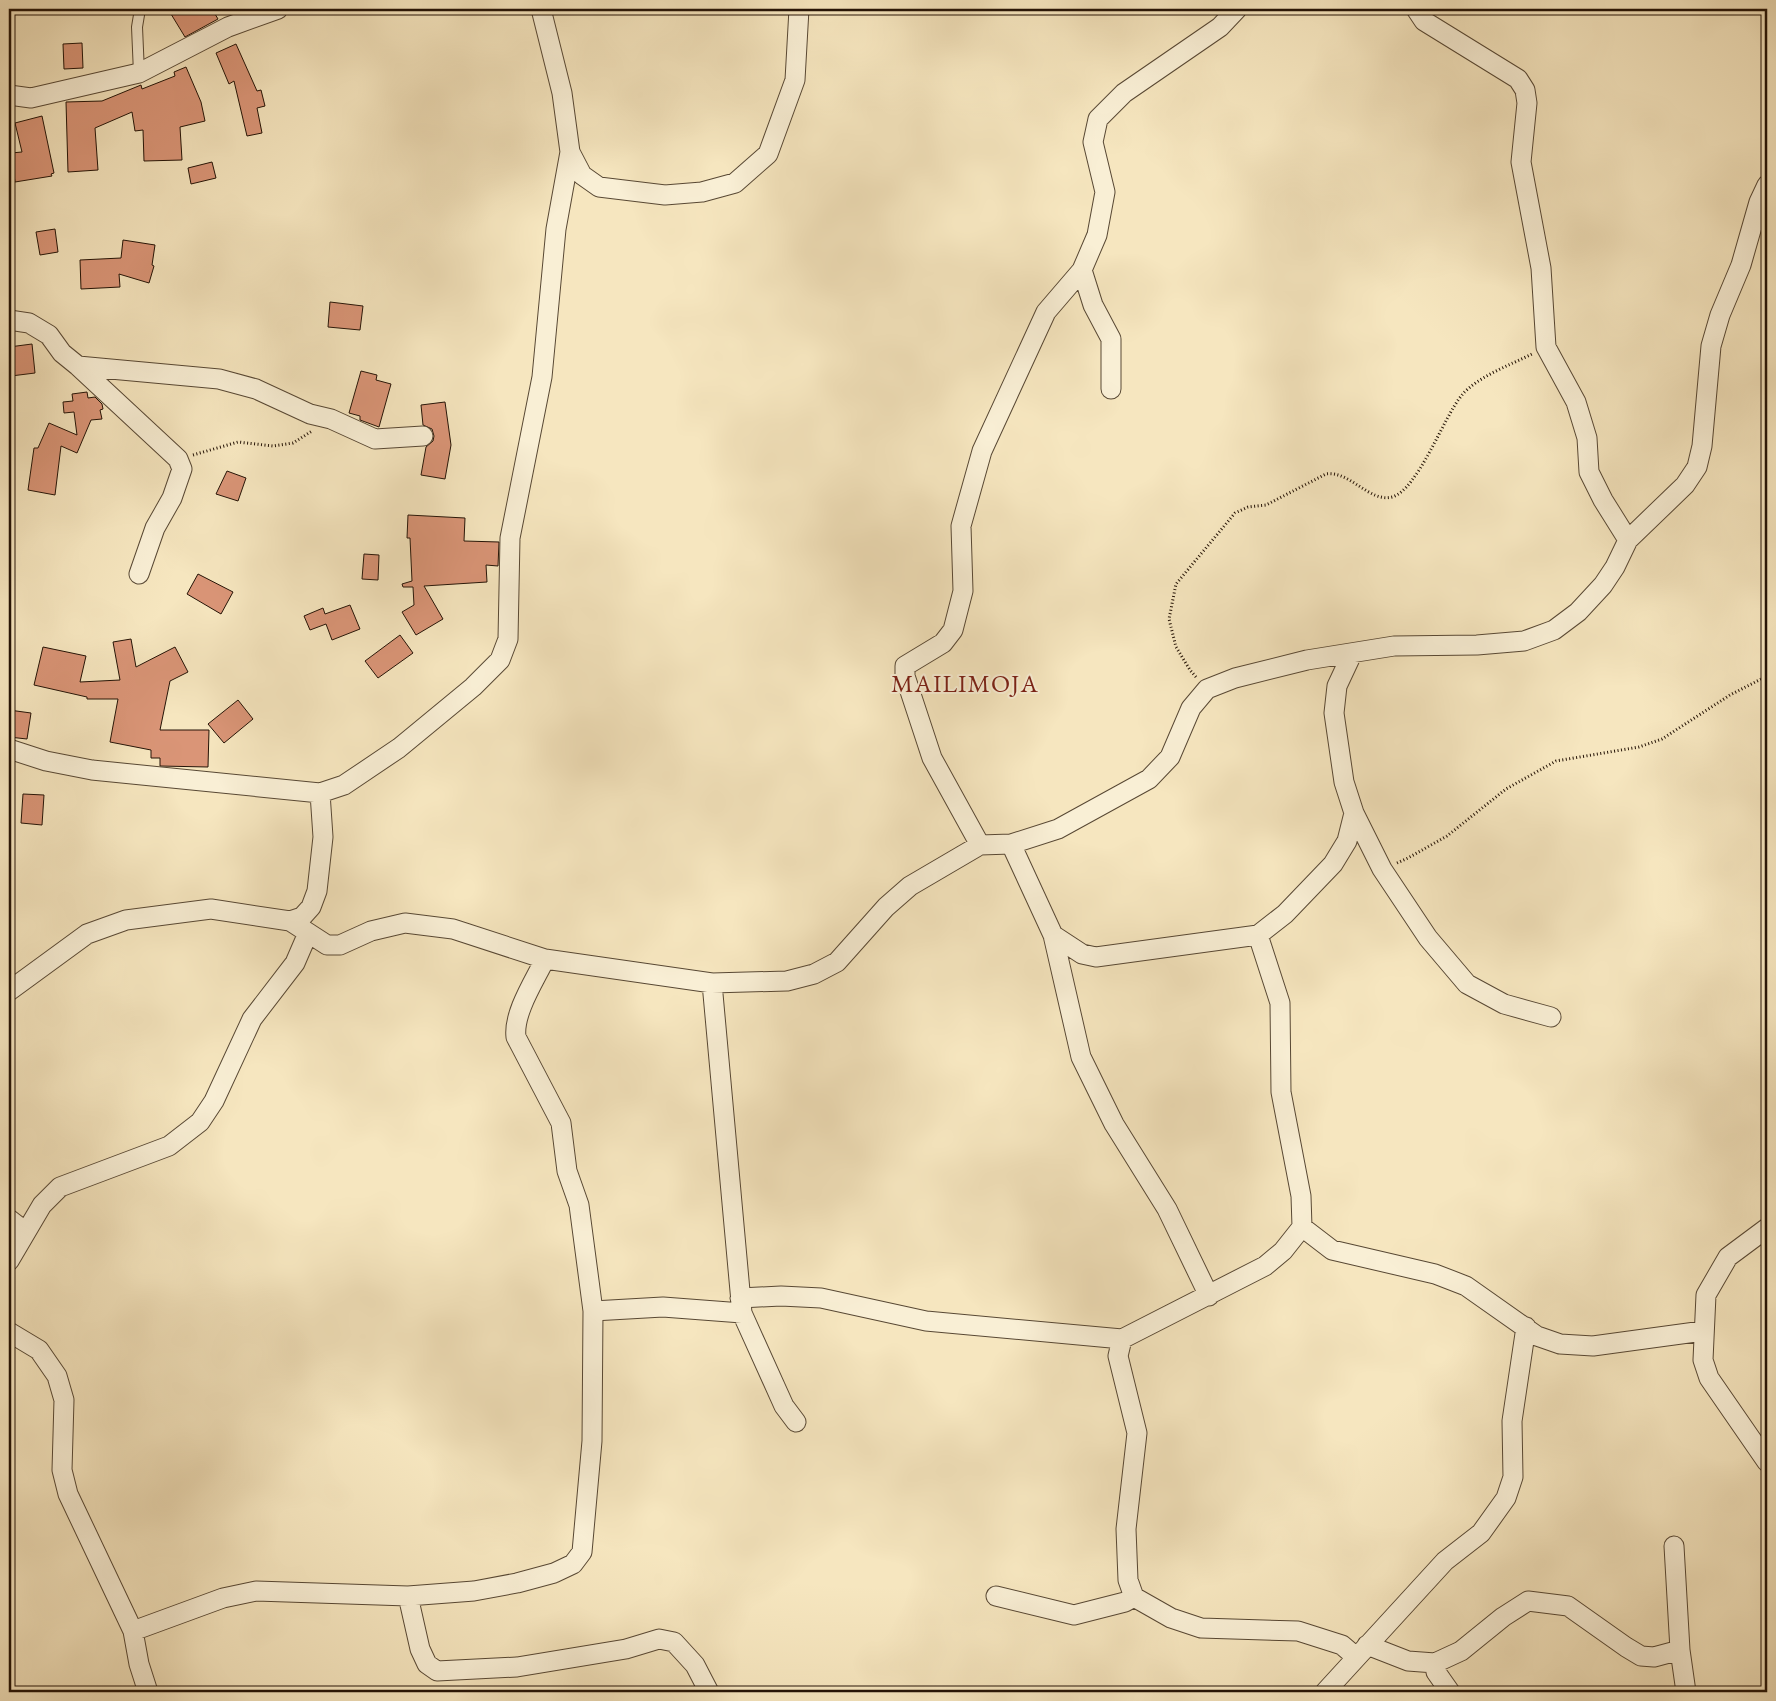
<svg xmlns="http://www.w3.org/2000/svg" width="1776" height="1701" font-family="'EB Garamond',serif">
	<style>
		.building { fill: #da9577; stroke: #241306 }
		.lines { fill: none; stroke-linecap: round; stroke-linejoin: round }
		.lane-casing { stroke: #584834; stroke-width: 12 }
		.street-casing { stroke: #584834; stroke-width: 21 }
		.path { stroke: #241306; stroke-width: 3; stroke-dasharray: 1 2.5; stroke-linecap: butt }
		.lane { stroke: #f9efd5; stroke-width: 10 }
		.street { stroke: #f9efd5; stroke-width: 19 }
		.labels { text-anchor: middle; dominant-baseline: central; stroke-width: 4; stroke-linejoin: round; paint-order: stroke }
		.quarter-label { font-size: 25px; letter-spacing: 1px; fill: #7a1f14; stroke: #f9efd5 }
	</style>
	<rect width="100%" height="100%" fill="#f6e6bf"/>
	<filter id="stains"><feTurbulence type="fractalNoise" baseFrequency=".004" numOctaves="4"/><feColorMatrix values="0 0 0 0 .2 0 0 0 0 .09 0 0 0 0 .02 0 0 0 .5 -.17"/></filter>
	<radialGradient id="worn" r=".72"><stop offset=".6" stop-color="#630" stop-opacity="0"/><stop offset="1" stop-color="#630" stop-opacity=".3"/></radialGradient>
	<!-- building -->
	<path class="building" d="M 180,9 L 212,9 L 218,19 L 185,37 L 171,14 Z
		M 82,43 L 83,68 L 64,69 L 63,44 Z
		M 236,44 L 257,91 L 261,90 L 265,106 L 257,108 L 262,133 L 247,136 L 234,81 L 229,84 L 216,53 Z
		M 186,67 L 201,102 L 205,121 L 180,127 L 182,160 L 144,161 L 143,130 L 135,131 L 132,112 L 95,128 L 98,170 L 68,172 L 66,102 L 102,101 L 141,85 L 142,89 L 175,76 L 174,72 Z
		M 42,116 L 54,173 L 51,174 L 52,176 L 15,182 L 11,153 L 22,152 L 15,123 Z
		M 212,162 L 216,178 L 191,184 L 188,168 Z
		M 55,229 L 58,252 L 40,255 L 36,232 Z
		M 123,240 L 155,245 L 152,265 L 154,266 L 149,283 L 119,274 L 120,287 L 81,289 L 80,260 L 121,258 Z
		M 330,302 L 363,306 L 360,330 L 328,327 Z
		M 32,344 L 35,373 L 11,376 L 9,347 Z
		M 361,371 L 377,375 L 376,380 L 391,384 L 379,427 L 360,420 L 360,416 L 349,413 Z
		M 87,392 L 88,398 L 95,397 L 102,404 L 103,409 L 100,410 L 102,419 L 91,420 L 77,453 L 61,446 L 55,495 L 28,490 L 34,448 L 38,448 L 49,423 L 77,435 L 74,412 L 64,413 L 63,402 L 73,401 L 72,394 Z
		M 445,402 L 451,445 L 445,479 L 421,475 L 426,447 L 433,441 L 434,436 L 432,429 L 423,425 L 421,405 Z
		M 227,471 L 246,478 L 238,501 L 216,494 Z
		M 408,515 L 465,518 L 464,541 L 499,542 L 498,566 L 486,565 L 487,582 L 424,586 L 443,619 L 416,635 L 402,612 L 414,605 L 413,587 L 403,587 L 402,584 L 412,581 L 410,538 L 407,538 Z
		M 364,554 L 379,555 L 378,580 L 362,579 Z
		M 198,574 L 233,592 L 221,614 L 187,594 Z
		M 350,605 L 360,629 L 332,640 L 326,624 L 310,630 L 304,616 L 323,608 L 325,614 Z
		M 400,635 L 413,653 L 378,678 L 365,661 Z
		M 131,639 L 136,667 L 175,647 L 188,672 L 170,681 L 160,730 L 209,730 L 208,767 L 160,766 L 160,758 L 151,758 L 151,750 L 110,742 L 118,699 L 87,699 L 87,697 L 34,685 L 43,647 L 86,656 L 80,682 L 120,680 L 113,642 Z
		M 238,700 L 253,719 L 224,743 L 208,724 Z
		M 9,710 L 31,713 L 27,739 L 9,737 Z
		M 23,794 L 44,795 L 42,825 L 21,823 Z"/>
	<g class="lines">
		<!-- lane casing -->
		<g class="lane-casing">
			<path id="lane" d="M 139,73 L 137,27 L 140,9"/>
		</g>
		<!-- street casing -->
		<g class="street-casing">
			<path id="street" d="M 1416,9 L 1424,21 L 1518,79 L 1525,90 L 1527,103 L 1521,162 L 1541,268 L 1546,347 L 1576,402 L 1587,438 L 1589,472 L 1603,500 L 1628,540
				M 9,95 L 31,98 L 139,73 L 228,27 L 278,9
				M 570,152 L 582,175 L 599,187 L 665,195 L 702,192 L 735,183 L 768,154 L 795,80 L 799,9
				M 1082,270 L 1093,305 L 1111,339 L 1111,389
				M 9,320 L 29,323 L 49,335 L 62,353 L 78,366 L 219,379 L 256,389 L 310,414 L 331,419 L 375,439 L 423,436
				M 78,366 L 178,459 L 182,469 L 172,498 L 155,528 L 139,574
				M 1352,654 L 1337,686 L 1334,713 L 1344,782 L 1354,813 L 1382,869 L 1428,938 L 1467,984 L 1504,1004 L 1551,1017
				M 9,749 L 46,761 L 92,770 L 320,793 L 344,785 L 399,748 L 473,687 L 500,660 L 508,639 L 510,538 L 542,377 L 556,229 L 570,152 L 562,93 L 541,9
				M 1011,844 L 1053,935 L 1082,954 L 1096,957 L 1258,935 L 1285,914 L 1333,864 L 1347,841 L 1354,813
				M 980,845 L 932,758 L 905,676 L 905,666 L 943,643 L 953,630 L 963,591 L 961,526 L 982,451 L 1046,312 L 1082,270 L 1097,235 L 1105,192 L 1093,142 L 1098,119 L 1124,93 L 1220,27 L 1237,9
				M 290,921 L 327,945 L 340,945 L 371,931 L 405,923 L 453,929 L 545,959 L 712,983 L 787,981 L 814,974 L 837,962 L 886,907 L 910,886 L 980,845 L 1011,844 L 1058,829 L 1149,779 L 1170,757 L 1191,708 L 1207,689 L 1235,678 L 1307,660 L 1394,646 L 1477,645 L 1524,641 L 1554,630 L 1578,612 L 1603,585 L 1615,567 L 1628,540 L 1685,485 L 1697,467 L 1702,446 L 1711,346 L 1720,315 L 1741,265 L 1759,202 L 1767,185
				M 1053,935 L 1081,1057 L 1114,1124 L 1167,1209 L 1209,1296
				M 1258,935 L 1280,1003 L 1281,1092 L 1301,1196 L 1302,1227 L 1283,1251 L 1265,1266 L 1122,1339 L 1118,1356 L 1137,1433 L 1126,1529 L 1128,1580 L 1134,1597 L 1171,1618 L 1201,1628 L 1298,1631 L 1342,1645 L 1356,1657
				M 712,983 L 742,1313 L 784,1406 L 796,1422
				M 9,991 L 87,934 L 126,920 L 211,909 L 290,921 L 302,917 L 311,907 L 317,891 L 323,837 L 320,793
				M 9,1219 L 26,1232
				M 1302,1227 L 1332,1250 L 1435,1274 L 1466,1286 L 1537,1336 L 1560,1344 L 1593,1346 L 1703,1331
				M 1767,1228 L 1728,1257 L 1706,1295 L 1703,1360 L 1709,1378 L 1767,1462
				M 9,1261 L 42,1205 L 60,1187 L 169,1146 L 200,1122 L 214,1101 L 252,1019 L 295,963 L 308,933
				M 740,1298 L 781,1296 L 821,1298 L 926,1321 L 1122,1339
				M 593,1311 L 663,1307 L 742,1313
				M 9,1332 L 39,1350 L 57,1376 L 64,1400 L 62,1470 L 68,1494 L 133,1631 L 139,1664 L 148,1692
				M 1674,1546 L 1680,1650 L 1686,1692
				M 408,1596 L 420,1649 L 427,1664 L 437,1671 L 517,1667 L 626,1649 L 659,1639 L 674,1642 L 695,1665 L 709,1692
				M 996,1596 L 1074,1615 L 1125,1602 L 1134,1597
				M 133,1631 L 223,1598 L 256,1591 L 408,1596 L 474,1591 L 517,1583 L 554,1573 L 573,1564 L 582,1552 L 592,1441 L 593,1311 L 579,1205 L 567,1171 L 561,1123 L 516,1037 C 513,1013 535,980 545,959
				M 1367,1645 L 1408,1661 L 1435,1663 L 1461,1651 L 1503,1617 L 1528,1601 L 1568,1606 L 1626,1647 L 1641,1656 L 1654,1657 L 1680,1650
				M 1435,1663 L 1436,1672 L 1450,1692
				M 1325,1692 L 1445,1561 L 1481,1533 L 1506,1498 L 1513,1477 L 1512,1421 L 1526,1327"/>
		</g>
		<!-- path -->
		<path class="path" d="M 193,455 L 238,442 L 273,446 L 293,443 L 312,431
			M 1196,677 L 1190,670 L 1176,647 L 1169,619 L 1176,584 L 1235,513 L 1248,507 L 1266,505 L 1326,474 C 1349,470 1370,503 1392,497 C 1418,490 1444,416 1462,395 C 1477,377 1510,365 1532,354
			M 1397,863 L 1408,858 L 1447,836 L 1506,789 L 1556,761 L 1639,747 L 1662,739 L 1730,695 L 1767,676"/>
		<!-- lane -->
		<use href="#lane" class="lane"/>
		<!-- street -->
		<use href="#street" class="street"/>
	</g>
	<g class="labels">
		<!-- quarter labels -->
		<g class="quarter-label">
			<text x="965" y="683">MAILIMOJA</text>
		</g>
	</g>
	<!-- margin -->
	<rect width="1776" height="1701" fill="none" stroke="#f6e6bf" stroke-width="30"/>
	<rect x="10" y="10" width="1756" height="1681" fill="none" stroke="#241306" stroke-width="2.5"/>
	<rect x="15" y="15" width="1746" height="1671" fill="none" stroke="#241306"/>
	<rect width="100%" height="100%" filter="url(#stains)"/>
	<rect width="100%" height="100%" fill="url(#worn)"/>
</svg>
